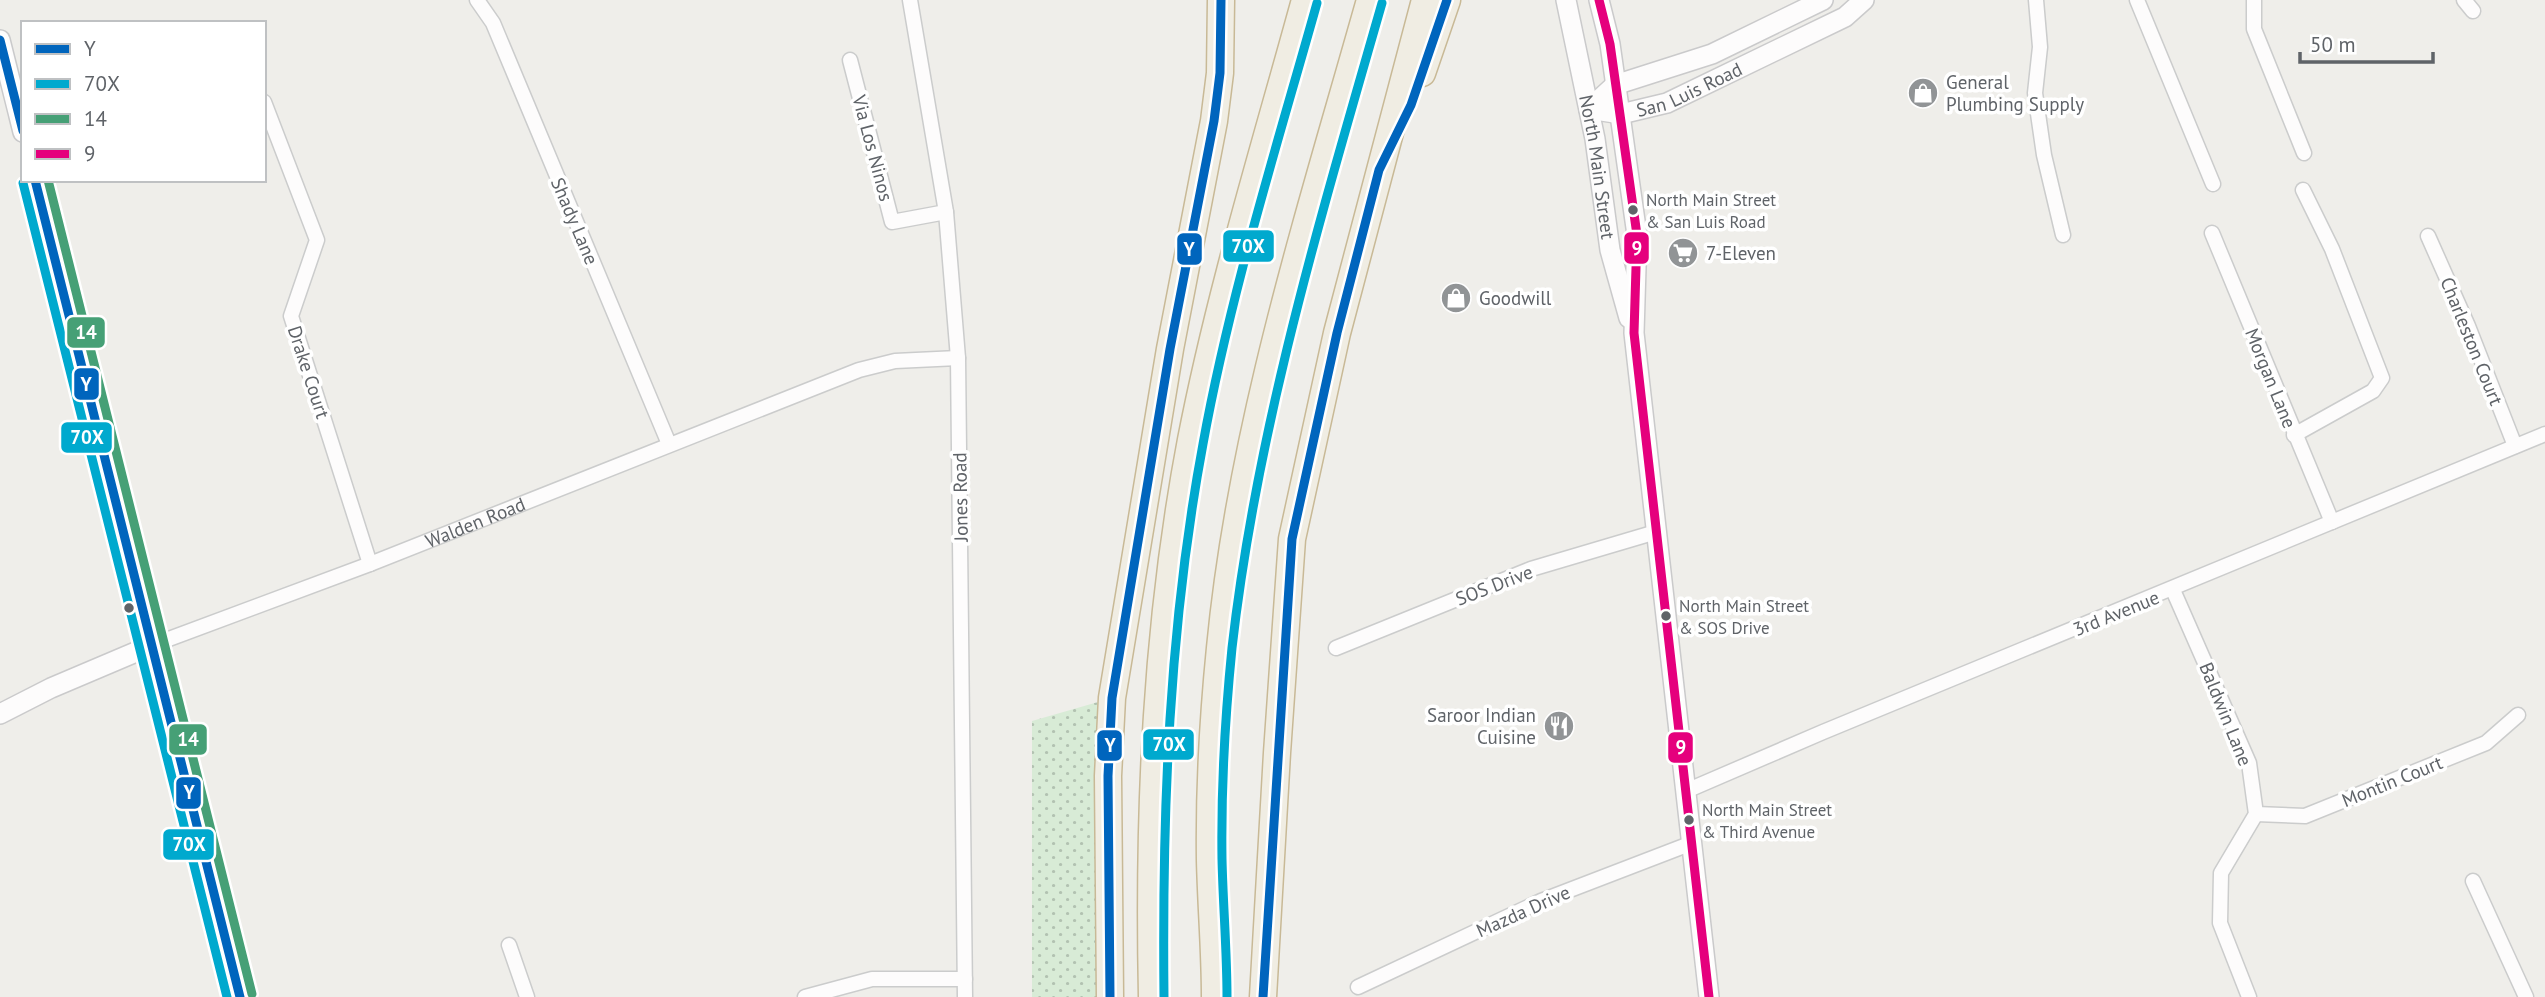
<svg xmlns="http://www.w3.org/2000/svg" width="2545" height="997" font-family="'PT Sans',sans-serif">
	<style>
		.grass { fill: url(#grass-dots) }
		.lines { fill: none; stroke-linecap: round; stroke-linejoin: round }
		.street-casing { stroke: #cbcccc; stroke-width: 17 }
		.secondary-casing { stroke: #cacacb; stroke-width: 22 }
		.highway-casing { stroke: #c8b996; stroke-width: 29 }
		.street { stroke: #fdfcfc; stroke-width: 14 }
		.secondary { stroke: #fdfcfc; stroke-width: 19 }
		.highway { stroke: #f0ede3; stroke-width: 26 }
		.bus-1-casing { stroke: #fff; stroke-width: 14 }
		.bus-2-casing { stroke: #fff; stroke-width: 14 }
		.bus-3-casing { stroke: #fff; stroke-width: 14 }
		.bus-4-casing { stroke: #fff; stroke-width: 14 }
		.bus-1 { stroke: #0065bd; stroke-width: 9 }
		.bus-2 { stroke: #00a9ce; stroke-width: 9 }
		.bus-3 { stroke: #46a076; stroke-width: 9 }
		.bus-4 { stroke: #e5007d; stroke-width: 9 }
		.bus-dot { fill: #5f6368; stroke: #fff; stroke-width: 2.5 }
		.labels { text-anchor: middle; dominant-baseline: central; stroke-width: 7; stroke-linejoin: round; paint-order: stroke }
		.bus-label { font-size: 17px; fill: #5f6368; stroke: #fff; text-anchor: start }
		.poi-label { font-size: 19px; fill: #5f6368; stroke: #fff; text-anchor: start }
		.street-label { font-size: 19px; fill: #5f6368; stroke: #fff }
		.line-badge { stroke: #fff; stroke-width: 2.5 }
		.badge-label { font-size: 19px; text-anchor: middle; font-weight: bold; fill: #fff }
	</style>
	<defs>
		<pattern id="grass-dots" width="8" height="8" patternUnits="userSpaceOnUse" patternTransform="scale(1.75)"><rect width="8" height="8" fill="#d8ebd6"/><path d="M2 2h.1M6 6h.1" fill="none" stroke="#b2c2b1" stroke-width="1.8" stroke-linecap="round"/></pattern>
	</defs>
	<rect width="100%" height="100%" fill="#efeeea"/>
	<!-- grass -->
	<path class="grass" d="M 1112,698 L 1110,997 L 1032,997 L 1032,721 Z"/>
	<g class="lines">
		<!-- street casing -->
		<g class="street-casing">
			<g id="street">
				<path d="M 477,0 L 493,23 L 669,444"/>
				<path d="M 910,0 L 946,212 L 958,358 L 965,997"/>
				<path d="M 2036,0 L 2040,47 L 2035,93 L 2044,155 L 2063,235"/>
				<path d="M 2137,0 L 2213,184"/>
				<path d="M 2254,0 L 2254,29 L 2304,153"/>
				<path d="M 2464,0 L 2473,11"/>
				<path d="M 850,60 L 892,222 L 946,212"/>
				<path d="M 264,102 L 317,240 L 291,316 L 370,564"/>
				<path d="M 2212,233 L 2332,522"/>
				<path d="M 2428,236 L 2468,326 L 2515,446"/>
				<path d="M 2294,435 L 2373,391 L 2382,378 L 2332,249 L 2303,190"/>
				<path d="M 2173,590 L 2249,763 L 2256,814 L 2221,873 L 2220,923 L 2249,997"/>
				<path id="s1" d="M 150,646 L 370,564 L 859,370 L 895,361 L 958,358"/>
				<path d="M 1336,648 L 1531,569 L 1656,532"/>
				<path d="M 1686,791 L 1823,732 L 2545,434"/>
				<path d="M 2256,814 L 2305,816 L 2486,743 L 2518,715"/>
				<path d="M 2473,881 L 2526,997"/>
				<path d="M 509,945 L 527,997"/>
				<path d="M 1358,987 L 1541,901 L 1692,843"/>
				<path d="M 805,997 L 872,979 L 965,979"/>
			</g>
		</g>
		<!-- secondary casing -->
		<g class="secondary-casing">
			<g id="secondary">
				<path id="s2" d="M 1566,0 L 1595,139 L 1610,250 L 1629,318"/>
				<path d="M 1599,0 L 1610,44 L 1637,235 L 1634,333 L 1709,997"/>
				<path d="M 0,40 L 23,132"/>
				<path id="s3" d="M 1589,109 L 1621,114 L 1667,103 L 1845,17 L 1864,0"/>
				<path d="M 1589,109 L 1615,85 L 1712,54 L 1823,0"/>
				<path d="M 35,180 L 240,997"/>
				<path d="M 0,714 L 51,688 L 150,646"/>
			</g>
		</g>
		<!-- highway casing -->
		<g class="highway-casing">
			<path id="highway" d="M 1422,73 L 1447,0
				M 1110,997 L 1108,776 L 1112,698 L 1170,349 L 1214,121 L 1220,73 L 1221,0
				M 1152,997 C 1148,810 1156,624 1191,440 C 1220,291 1265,146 1305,0
				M 1215,997 C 1215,951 1211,905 1210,860 C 1209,789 1213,718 1220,648 C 1241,427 1310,213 1370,0
				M 1263,997 L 1277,753 L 1292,539 L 1337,333 L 1425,0"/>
		</g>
		<!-- street -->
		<use href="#street" class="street"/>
		<!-- secondary -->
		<use href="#secondary" class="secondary"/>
		<!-- highway -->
		<use href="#highway" class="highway"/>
		<!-- bus-1 casing -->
		<g class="bus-1-casing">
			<path id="bus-1" d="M 0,40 L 23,131
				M 35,180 L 240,997
				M 1110,997 L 1108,776 L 1112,698 L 1170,349 L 1214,121 L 1220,73 L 1221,0
				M 1263,997 L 1292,539 L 1337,333 L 1379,170 L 1411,105 L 1447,0"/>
		</g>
		<!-- bus-2 casing -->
		<g class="bus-2-casing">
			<path id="bus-2" d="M 23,183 L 227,997
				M 1164,997 C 1162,811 1169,626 1203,444 C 1230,295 1276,149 1317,3
				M 1227,997 C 1227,951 1223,905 1222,859 C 1221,789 1225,718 1232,648 C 1257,427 1321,216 1382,3"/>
		</g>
		<!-- bus-3 casing -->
		<g class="bus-3-casing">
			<path id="bus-3" d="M 48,180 L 252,994"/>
		</g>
		<!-- bus-4 casing -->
		<g class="bus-4-casing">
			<path id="bus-4" d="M 1599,0 L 1610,44 L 1637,235 L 1634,333 L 1709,997"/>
		</g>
		<!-- bus-1 -->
		<use href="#bus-1" class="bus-1"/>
		<!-- bus-2 -->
		<use href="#bus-2" class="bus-2"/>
		<!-- bus-3 -->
		<use href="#bus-3" class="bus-3"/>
		<!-- bus-4 -->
		<use href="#bus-4" class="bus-4"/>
	</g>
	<!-- icons -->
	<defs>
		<g id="shop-disc" transform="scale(1.575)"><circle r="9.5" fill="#919496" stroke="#fff"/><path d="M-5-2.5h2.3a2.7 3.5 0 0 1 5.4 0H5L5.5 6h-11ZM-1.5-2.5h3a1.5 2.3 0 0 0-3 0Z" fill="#fff"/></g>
		<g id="supermarket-disc" transform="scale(1.575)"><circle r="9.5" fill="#919496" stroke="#fff"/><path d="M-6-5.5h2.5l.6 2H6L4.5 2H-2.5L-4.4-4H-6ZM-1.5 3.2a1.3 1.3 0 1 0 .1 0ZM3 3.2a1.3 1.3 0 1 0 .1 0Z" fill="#fff"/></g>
		<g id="restaurant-disc" transform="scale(1.575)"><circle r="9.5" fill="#919496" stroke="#fff"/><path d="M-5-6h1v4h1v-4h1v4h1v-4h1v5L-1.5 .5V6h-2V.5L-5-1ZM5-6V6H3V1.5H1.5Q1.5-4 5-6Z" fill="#fff"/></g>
	</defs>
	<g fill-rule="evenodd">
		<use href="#shop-disc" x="1923" y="93"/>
		<use href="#supermarket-disc" x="1683" y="253"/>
		<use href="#shop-disc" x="1456" y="298"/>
		<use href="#restaurant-disc" x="1559" y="726"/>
	</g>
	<!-- markers -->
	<g class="bus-dot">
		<circle cx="1633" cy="210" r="6"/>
		<circle cx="129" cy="608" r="6"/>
		<circle cx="1666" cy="616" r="6"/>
		<circle cx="1689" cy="820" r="6"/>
	</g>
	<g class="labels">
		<!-- bus labels -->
		<g class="bus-label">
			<text x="1646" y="200">North Main Street<tspan x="1646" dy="22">&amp; San Luis Road</tspan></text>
			<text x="1679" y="606">North Main Street<tspan x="1679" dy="22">&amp; SOS Drive</tspan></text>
			<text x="1702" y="810">North Main Street<tspan x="1702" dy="22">&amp; Third Avenue</tspan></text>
		</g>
		<!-- poi labels -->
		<g class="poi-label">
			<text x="1946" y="82">General<tspan x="1946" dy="22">Plumbing Supply</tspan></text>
			<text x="1706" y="253">7-Eleven</text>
			<text x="1479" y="298">Goodwill</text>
			<text x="1536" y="715" text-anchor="end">Saroor Indian<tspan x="1536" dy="22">Cuisine</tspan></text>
		</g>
		<!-- street labels -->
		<g class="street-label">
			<text stroke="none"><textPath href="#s3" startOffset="105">San Luis Road</textPath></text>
			<text transform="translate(873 148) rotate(75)">Via Los Ninos</text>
			<text stroke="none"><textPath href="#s2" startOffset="170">North Main Street</textPath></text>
			<text transform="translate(575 221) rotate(67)">Shady Lane</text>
			<text transform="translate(2472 341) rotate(68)">Charleston Court</text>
			<text transform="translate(309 372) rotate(72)">Drake Court</text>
			<text transform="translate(2271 378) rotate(68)">Morgan Lane</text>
			<text transform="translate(960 497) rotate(-91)">Jones Road</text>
			<text stroke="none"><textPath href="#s1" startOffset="348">Walden Road</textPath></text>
			<text transform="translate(1494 585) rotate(-21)">SOS Drive</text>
			<text transform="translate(2116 613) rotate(-22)">3rd Avenue</text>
			<text transform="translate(2226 714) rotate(68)">Baldwin Lane</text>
			<text transform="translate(2392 781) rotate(-22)">Montin Court</text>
			<text transform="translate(1523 911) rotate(-24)">Mazda Drive</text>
		</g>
	</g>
	<g class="line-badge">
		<rect x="1222" y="229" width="53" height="34" rx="7" fill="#00a9ce"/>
		<rect x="1623" y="231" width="27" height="34" rx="7" fill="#e5007d"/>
		<rect x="1176" y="232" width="27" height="34" rx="7" fill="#0065bd"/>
		<rect x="66" y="316" width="40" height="33" rx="7" fill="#46a076"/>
		<rect x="73" y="367" width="27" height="34" rx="7" fill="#0065bd"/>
		<rect x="60" y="421" width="53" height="33" rx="7" fill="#00a9ce"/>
		<rect x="168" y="723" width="40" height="33" rx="7" fill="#46a076"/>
		<rect x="1142" y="728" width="53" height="33" rx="7" fill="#00a9ce"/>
		<rect x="1096" y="729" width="27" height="33" rx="7" fill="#0065bd"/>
		<rect x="1667" y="731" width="27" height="33" rx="7" fill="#e5007d"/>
		<rect x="175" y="776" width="27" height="34" rx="7" fill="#0065bd"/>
		<rect x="162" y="828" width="53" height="33" rx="7" fill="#00a9ce"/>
	</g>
	<g class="badge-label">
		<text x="1248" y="253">70X</text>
		<text x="1637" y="255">9</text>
		<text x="1189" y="256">Y</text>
		<text x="86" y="339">14</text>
		<text x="86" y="391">Y</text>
		<text x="87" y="444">70X</text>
		<text x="188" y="746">14</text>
		<text x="1169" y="751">70X</text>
		<text x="1110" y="752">Y</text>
		<text x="1681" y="754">9</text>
		<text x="189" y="799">Y</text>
		<text x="189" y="851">70X</text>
	</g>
	<!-- legend -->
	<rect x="21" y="21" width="245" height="161" fill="#ffffff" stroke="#bfc1c3" stroke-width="2"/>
	<rect x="35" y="44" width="35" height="10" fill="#0065bd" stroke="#bfc1c3" stroke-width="2"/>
	<text x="84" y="56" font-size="21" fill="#5f6368">Y</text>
	<rect x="35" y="79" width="35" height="10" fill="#00a9ce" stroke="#bfc1c3" stroke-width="2"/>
	<text x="84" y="91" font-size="21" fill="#5f6368">70X</text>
	<rect x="35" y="114" width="35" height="10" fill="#46a076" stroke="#bfc1c3" stroke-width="2"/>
	<text x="84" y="126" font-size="21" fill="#5f6368">14</text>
	<rect x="35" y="149" width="35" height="10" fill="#e5007d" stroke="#bfc1c3" stroke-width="2"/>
	<text x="84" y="161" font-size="21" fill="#5f6368">9</text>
	<!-- scale -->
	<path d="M2300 52v10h133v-10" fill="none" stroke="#5f6368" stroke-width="3.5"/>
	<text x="2310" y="52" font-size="21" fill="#5f6368" stroke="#ffffff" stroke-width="5" paint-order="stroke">50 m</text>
</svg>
